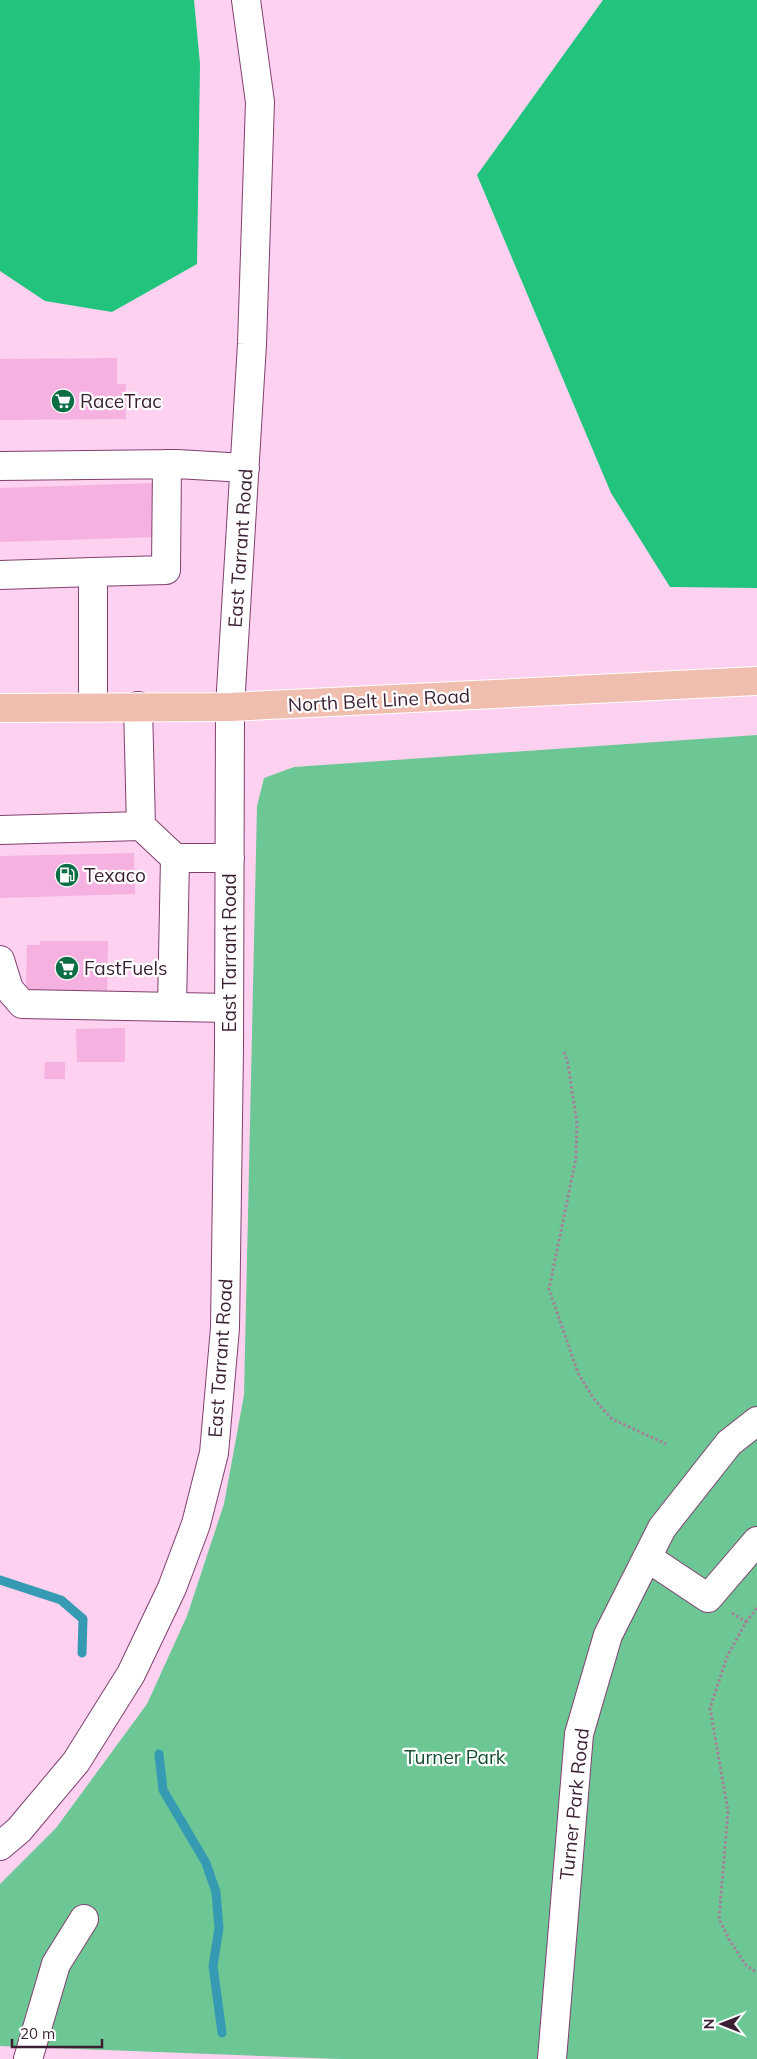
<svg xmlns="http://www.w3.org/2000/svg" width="757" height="2059" font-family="Mulish,sans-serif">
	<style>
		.green { fill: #6dc795 }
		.forest { fill: #21c37d }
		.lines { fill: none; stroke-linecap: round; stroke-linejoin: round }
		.stream { stroke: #369ab3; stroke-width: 9 }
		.building { fill: #f5b2e1 }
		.minor-casing { stroke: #7f406f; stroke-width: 30 }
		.major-casing { stroke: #fff; stroke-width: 30 }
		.path { stroke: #a47f99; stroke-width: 3; stroke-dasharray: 2.5 2.5; stroke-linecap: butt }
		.minor { stroke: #fff; stroke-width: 28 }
		.major { stroke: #f0beae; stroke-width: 28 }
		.labels { text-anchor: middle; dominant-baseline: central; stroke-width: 4.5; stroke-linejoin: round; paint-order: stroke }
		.poi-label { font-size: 19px; fill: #3b1f33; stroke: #fff; text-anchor: start }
		.street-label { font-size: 19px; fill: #3b1f33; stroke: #fff }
		.park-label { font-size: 19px; fill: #134e31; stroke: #fff }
	</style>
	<rect width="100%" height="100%" fill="#fdd1ef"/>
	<!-- green -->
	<path class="green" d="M 757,735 L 757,2059 L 340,2059 L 0,2046 L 0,1884 L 56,1828 L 147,1704 L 187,1616 L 224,1504 L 244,1395 L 257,806 L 264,778 L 294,767 Z"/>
	<!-- forest -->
	<path class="forest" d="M 0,0 L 194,0 L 200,64 L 197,264 L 112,312 L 45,301 L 0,271 Z
		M 603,0 L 757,0 L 757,588 L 670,587 L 611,493 L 477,175 Z"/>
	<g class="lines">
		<!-- stream -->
		<path class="stream" d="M 0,1580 L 61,1600 L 83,1619 L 82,1653
			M 159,1754 L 163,1790 L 206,1863 L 216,1892 L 219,1928 L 213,1966 L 222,2033"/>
	</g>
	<!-- building -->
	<path class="building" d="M 117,358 L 117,384 L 126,384 L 126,419 L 0,420 L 0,359 Z
		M 154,483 L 156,537 L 0,542 L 0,488 Z
		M 134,853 L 135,894 L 0,898 L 0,856 Z
		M 40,941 L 108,941 L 107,993 L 26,991 L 27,945 L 40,945 Z
		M 125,1028 L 125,1062 L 77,1062 L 76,1029 Z
		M 45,1062 L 65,1062 L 65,1079 L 44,1079 Z"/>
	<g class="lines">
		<!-- minor casing -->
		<g class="minor-casing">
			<path id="minor" d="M 0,466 L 177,464 L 245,468
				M 93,572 L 166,570 L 167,464
				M 0,575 L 93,572 L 93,707
				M 138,706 L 141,826 L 175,858 L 230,858
				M 0,830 L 141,826
				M 0,960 L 9,989 L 22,1004 L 229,1008
				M 172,1007 L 175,858
				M 648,1558 L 708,1598 L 757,1541
				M 0,1846 L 19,1830 L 76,1762 L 131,1674 L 172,1588 L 196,1524 L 214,1453 L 225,1328 L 229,1049 L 230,707 L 252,344 L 260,102 L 246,0
				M 28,2059 L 56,1964 L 84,1919
				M 552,2059 L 579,1734 L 608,1635 L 662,1528 L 729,1443 L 757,1421"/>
		</g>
		<!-- major casing -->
		<g class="major-casing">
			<path id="major" d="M 0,708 L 230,707 L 757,681"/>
		</g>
		<!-- path -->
		<path class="path" d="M 564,1052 L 568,1064 L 577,1124 L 576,1158 L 549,1289 L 578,1373 L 594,1399 L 612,1419 L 666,1444
			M 732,1613 L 746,1622 L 727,1657 L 710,1708 L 728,1811 L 719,1919 L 730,1941 L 746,1965 L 757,1973
			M 746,1622 L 757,1608"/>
		<!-- minor -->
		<use href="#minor" class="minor"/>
		<!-- major -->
		<use href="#major" class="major"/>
	</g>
	<!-- icons -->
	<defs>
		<g id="supermarket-disc" transform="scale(1.25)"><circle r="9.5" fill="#0b6e44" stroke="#fff"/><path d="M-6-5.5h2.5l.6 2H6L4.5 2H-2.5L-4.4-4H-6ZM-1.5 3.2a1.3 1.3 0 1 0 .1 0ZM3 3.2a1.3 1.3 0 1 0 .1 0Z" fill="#fff"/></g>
		<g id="fuel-disc" transform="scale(1.25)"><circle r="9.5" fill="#0b6e44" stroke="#fff"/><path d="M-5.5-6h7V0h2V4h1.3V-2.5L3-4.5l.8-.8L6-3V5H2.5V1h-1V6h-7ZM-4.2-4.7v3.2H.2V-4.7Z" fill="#fff"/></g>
	</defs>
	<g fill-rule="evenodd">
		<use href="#supermarket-disc" x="63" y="401"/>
		<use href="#fuel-disc" x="67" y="875"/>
		<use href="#supermarket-disc" x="67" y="968"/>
	</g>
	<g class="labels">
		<!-- poi labels -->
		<g class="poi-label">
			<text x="80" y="401">RaceTrac</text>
			<text x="84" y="875">Texaco</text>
			<text x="84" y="968">FastFuels</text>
		</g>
		<!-- street labels -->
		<g class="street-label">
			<text transform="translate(240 548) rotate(-86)">East Tarrant Road</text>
			<text transform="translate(379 700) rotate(-3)">North Belt Line Road</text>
			<text transform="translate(229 953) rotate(-90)">East Tarrant Road</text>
			<text transform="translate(220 1358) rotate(-86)">East Tarrant Road</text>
			<text transform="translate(574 1804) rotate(-84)">Turner Park Road</text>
		</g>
		<!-- park labels -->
		<g class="park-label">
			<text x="455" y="1757">Turner Park</text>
		</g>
	</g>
	<!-- north arrow -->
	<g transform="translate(722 2024) rotate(270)" stroke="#ffffff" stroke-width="4" paint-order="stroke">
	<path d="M0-4L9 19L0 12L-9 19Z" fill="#3b1f33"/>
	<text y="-8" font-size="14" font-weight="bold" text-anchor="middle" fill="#3b1f33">N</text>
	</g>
	<!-- scale -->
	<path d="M12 2039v8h90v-8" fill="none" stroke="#3b1f33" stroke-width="2.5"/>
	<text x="20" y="2039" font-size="15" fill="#3b1f33" stroke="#ffffff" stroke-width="4" paint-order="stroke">20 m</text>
</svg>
